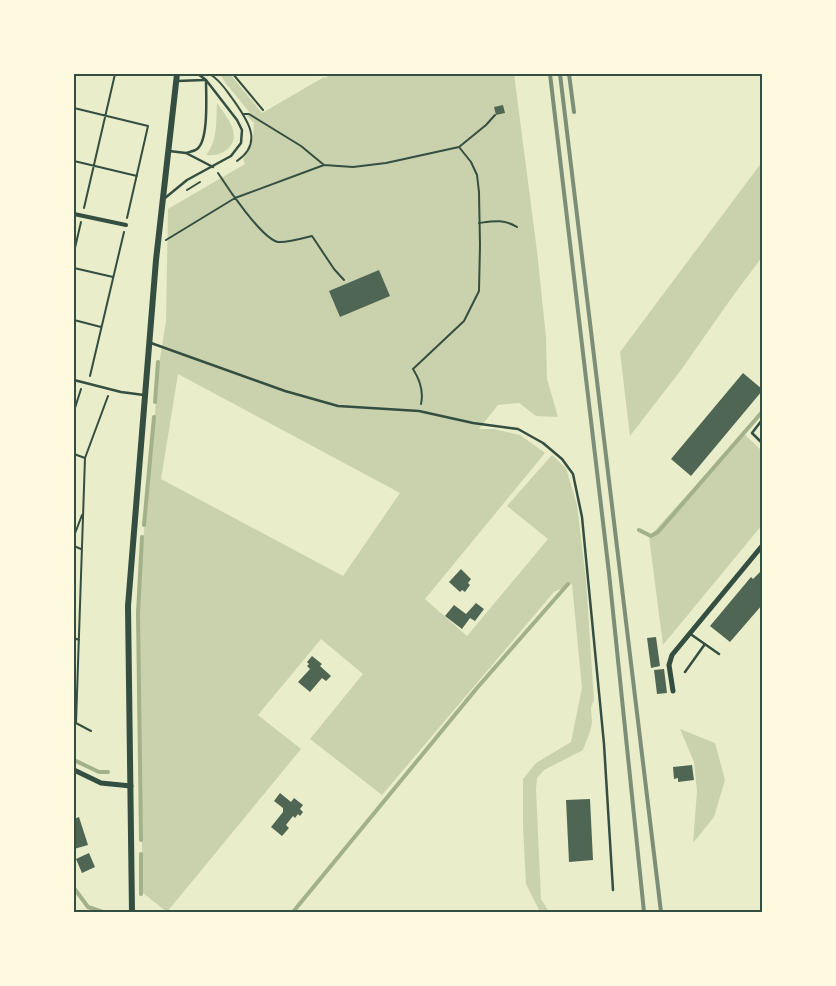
<svg xmlns="http://www.w3.org/2000/svg" width="836" height="986" font-family="'Open Sans',sans-serif">
	<style>
		.green { fill: #cad2ad; fill-rule: evenodd }
		.lines { fill: none; stroke-linecap: round; stroke-linejoin: round }
		.stream { stroke: #a3b18a; stroke-width: 4 }
		.building { fill: #4f6655 }
		.path { stroke: #344e41; stroke-width: 2 }
		.service { stroke: #344e41; stroke-width: 2.5 }
		.pedestrian { stroke: #344e41; stroke-width: 4 }
		.minor { stroke: #344e41; stroke-width: 5 }
		.tertiary { stroke: #344e41; stroke-width: 6 }
		.rail { stroke: #7c8e77; stroke-width: 4 }
		.neatline { fill: none; stroke: #344e41; stroke-width: 2 }
	</style>
	<rect width="100%" height="100%" fill="#e9edc9"/>
	<!-- green -->
	<path class="green" d="M 220,74 L 230,74 L 262,113 L 324,77 L 326,78 L 329,74 L 514,74 L 537,251 L 546,337 L 547,379 L 558,417 L 536,416 L 519,403 L 498,405 L 479,429 L 494,429 L 520,435 L 545,453 L 425,599 L 467,636 L 548,539 L 507,506 L 552,455 L 566,468 L 577,505 L 586,580 L 594,701 C 589,707 592,714 592,722 C 591,732 586,741 583,750 L 544,770 L 537,778 L 536,789 L 541,899 L 549,912 L 540,912 L 526,884 L 523,827 L 523,779 L 536,763 L 571,742 L 582,688 L 572,584 L 554,592 L 382,795 L 310,739 L 363,674 L 321,639 L 258,715 L 301,749 L 167,912 L 143,893 L 137,607 L 160,358 L 166,321 L 168,209 L 245,164 L 243,159 C 253,146 253,139 254,123 L 247,116 L 250,113 L 225,82 ZM 178,374 L 400,493 L 343,576 L 161,479 Z
		M 217,103 C 226,116 245,137 225,151 C 219,155 213,156 206,155 C 218,141 216,120 217,103 Z
		M 762,162 L 762,257 L 730,300 L 681,370 L 630,436 L 620,352 Z
		M 743,433 L 762,451 L 762,525 L 663,645 L 649,537 Z
		M 680,729 L 715,743 L 725,780 L 714,817 L 693,843 L 697,791 L 694,762 Z"/>
	<g class="lines">
		<!-- stream -->
		<path class="stream" d="M 155,402 L 158,362
			M 144,525 L 154,417
			M 639,530 L 651,536 L 658,532 L 762,412
			M 74,760 L 99,772 L 108,772
			M 141,840 L 138,613 L 142,537
			M 141,854 L 141,894
			M 74,888 L 88,907 L 103,912
			M 293,912 L 477,688 L 568,584"/>
	</g>
	<!-- building -->
	<path class="building" d="M 503,105 L 505,113 L 496,115 L 494,107 Z
		M 379,270 L 390,296 L 340,317 L 329,291 Z
		M 743,373 L 762,389 L 762,391 L 691,476 L 671,459 Z
		M 461,569 L 471,579 L 468,583 L 470,585 L 465,592 L 462,590 L 460,592 L 449,582 Z
		M 760,572 L 762,574 L 762,605 L 730,642 L 710,626 L 751,577 L 753,579 Z
		M 476,603 L 484,609 L 475,621 L 470,618 L 462,629 L 445,616 L 454,605 L 466,614 Z
		M 656,637 L 660,666 L 651,668 L 647,638 Z
		M 312,656 L 322,664 L 320,666 L 331,676 L 326,681 L 322,678 L 310,692 L 298,682 L 310,669 L 307,666 L 309,664 L 307,662 Z
		M 664,669 L 667,693 L 657,694 L 654,670 Z
		M 692,765 L 694,780 L 678,782 L 678,778 L 674,779 L 673,767 Z
		M 280,793 L 291,802 L 294,798 L 303,805 L 300,809 L 303,812 L 300,816 L 298,814 L 295,818 L 293,816 L 286,825 L 289,828 L 282,836 L 271,827 L 283,812 L 283,808 L 274,801 Z
		M 590,799 L 593,860 L 569,862 L 566,800 Z
		M 79,817 L 88,845 L 74,849 L 74,819 Z
		M 89,853 L 95,867 L 82,873 L 76,859 Z"/>
	<g class="lines">
		<!-- path -->
		<path class="path" d="M 233,74 L 263,110
			M 211,75 C 220,80 226,90 232,98 C 246,118 265,142 237,161
			M 74,108 L 148,126 L 127,218
			M 244,114 L 249,114 L 301,146 L 324,165
			M 459,147 L 486,125 L 495,115
			M 74,161 L 137,176
			M 218,173 C 227,187 262,239 278,242 C 286,243 304,238 312,236 L 334,269 L 344,280
			M 187,190 L 200,182
			M 84,208 L 115,74
			M 479,223 C 494,221 504,219 517,227
			M 166,240 L 235,198 L 324,165 L 353,167 L 386,163 L 459,147 L 471,162 L 477,175 L 479,192 L 480,245 L 479,291 L 464,321 L 413,369 C 420,380 424,391 421,404
			M 74,252 L 81,222
			M 74,268 L 113,277
			M 74,320 L 101,327
			M 90,376 L 124,232
			M 74,411 L 81,389
			M 74,454 L 85,458 L 108,396
			M 74,536 L 82,515
			M 74,546 L 81,549
			M 74,638 L 79,640
			M 74,722 L 91,731
			M 76,723 L 85,458"/>
		<!-- service -->
		<path class="service" d="M 177,81 L 204,80
			M 169,151 L 186,153 L 213,167
			M 186,153 C 189,152 195,151 197,149 C 209,141 206,94 206,80
			M 165,198 L 187,180 L 231,156 L 241,143 L 242,130 L 237,120 L 206,80 L 198,74
			M 151,343 L 285,391 L 338,406 L 419,411 L 473,423 L 518,429 L 543,443 L 562,459 L 573,474 L 582,517 L 604,744 L 613,890
			M 74,380 L 121,392 L 144,395
			M 762,420 L 752,433 L 762,443
			M 689,633 L 719,654
			M 685,672 L 705,644"/>
		<!-- pedestrian -->
		<path class="pedestrian" d="M 74,214 L 126,225"/>
		<!-- minor -->
		<path class="minor" d="M 673,691 L 669,665 L 672,655 L 762,546
			M 74,770 L 101,783 L 131,786"/>
		<!-- tertiary -->
		<path class="tertiary" d="M 132,912 L 128,606 L 156,260 L 177,74"/>
		<!-- rail -->
		<path class="rail" d="M 550,74 L 609,573 L 644,912
			M 560,74 L 661,912
			M 569,74 L 574,112"/>
	</g>
	<!-- border -->
	<rect width="836" height="986" fill="none" stroke="#fefae0" stroke-width="150"/>
	<rect x="75" y="75" width="686" height="836" class="neatline"/>
</svg>
